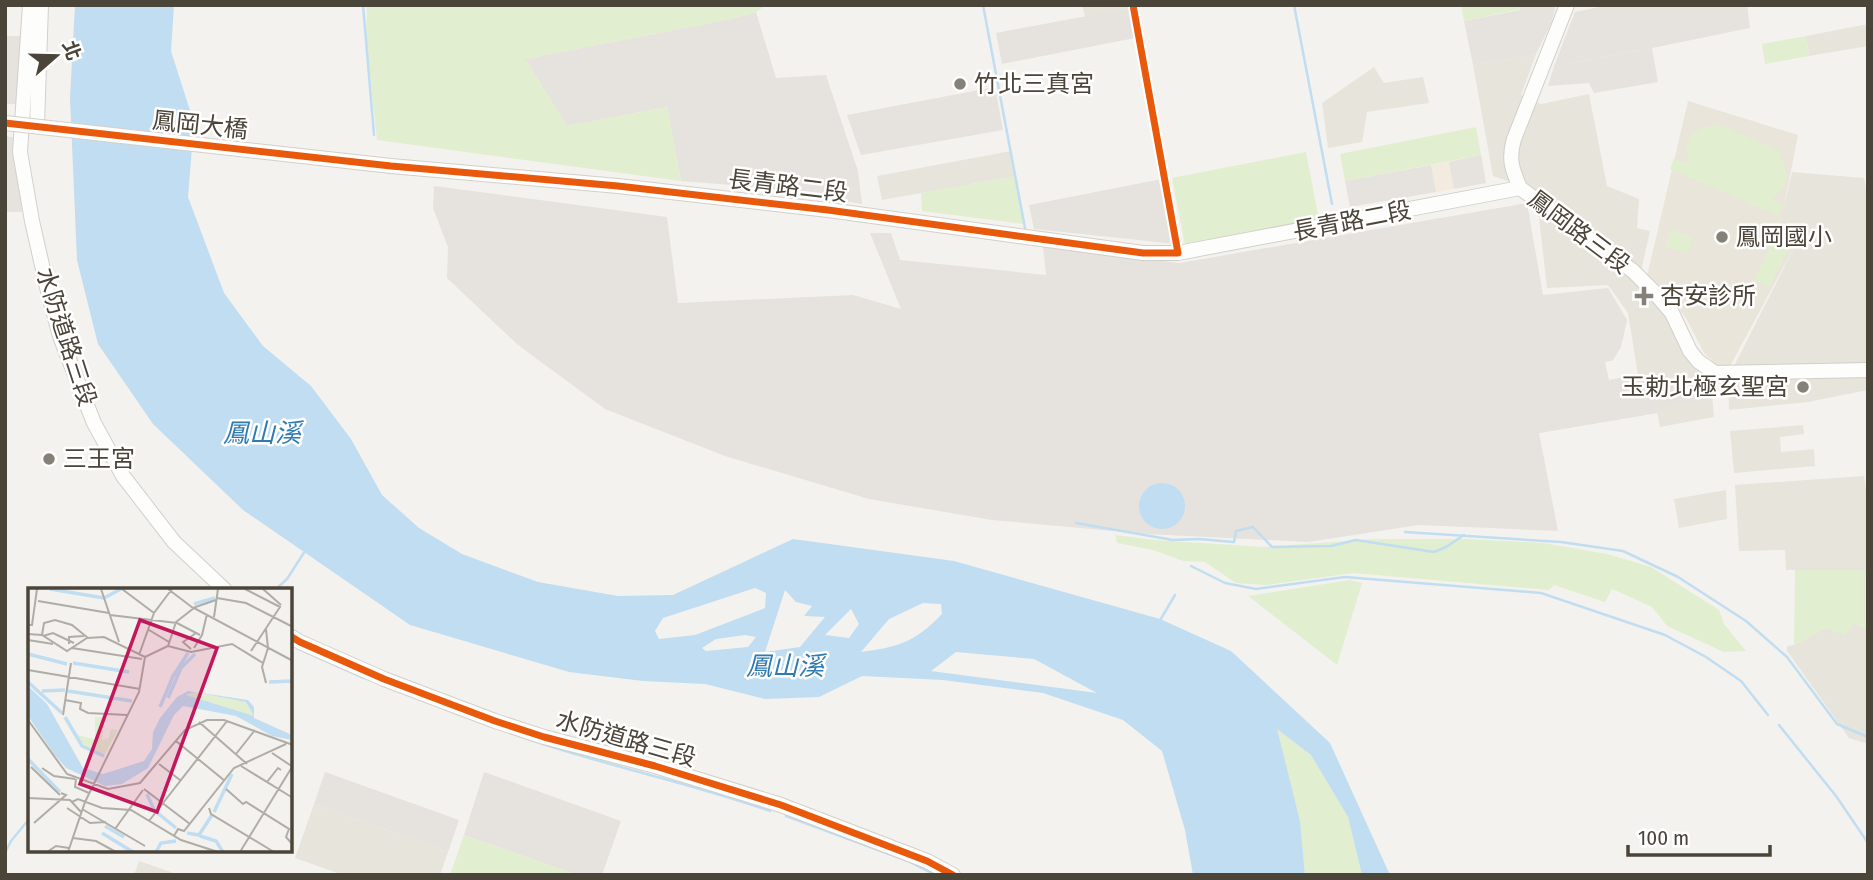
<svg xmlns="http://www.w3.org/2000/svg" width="1873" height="880" font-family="'Fira Sans Condensed','Noto Sans TC',sans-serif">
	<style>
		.residential { fill: #e7e4dc }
		.commercial { fill: #f3ebdf }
		.industrial { fill: #e6e2de }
		.education { fill: #eae5da }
		.green { fill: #e1eecf }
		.parking { fill: #e6e3df }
		.water { fill: #c0ddf1; fill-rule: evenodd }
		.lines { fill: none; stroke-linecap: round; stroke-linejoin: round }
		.stream { stroke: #c0ddf1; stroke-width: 2.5 }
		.minor-casing { stroke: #d2d0cb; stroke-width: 16 }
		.minor { stroke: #fdfdfc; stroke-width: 14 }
		.minor-bridge-casing { stroke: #d2d0cb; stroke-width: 16; stroke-linecap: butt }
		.minor-bridge { stroke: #fdfdfc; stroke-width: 14 }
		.cycleway-casing { stroke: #fff; stroke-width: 11 }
		.cycleway { stroke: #e8590c; stroke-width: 7 }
		.poi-dot { fill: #868178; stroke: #fff; stroke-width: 2.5 }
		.labels { text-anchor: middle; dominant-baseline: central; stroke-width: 5; stroke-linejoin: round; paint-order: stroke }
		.poi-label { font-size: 24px; fill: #4b4439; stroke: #fff; text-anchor: start }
		.street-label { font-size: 24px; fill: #4b4439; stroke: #fff }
		.water-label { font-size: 26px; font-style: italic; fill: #2e7ab2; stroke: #fff }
		.inset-river { fill: none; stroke: #c0ddf1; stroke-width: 3.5 }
		.inset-road { fill: none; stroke: #b0aca6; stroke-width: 2 }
		.view { fill: #c2185b; fill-opacity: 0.15; stroke: #c2185b; stroke-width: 3.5 }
		.inset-edge { fill: none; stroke: #4b4439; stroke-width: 3.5 }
	</style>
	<rect width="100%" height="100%" fill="#f4f2ee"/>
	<!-- residential -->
	<path class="residential" d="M 1082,5 L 1129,5 L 1129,8 L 1085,17 Z
		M 1868,24 L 1868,46 L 1809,56 L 1806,36 Z
		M 1536,54 L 1521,95 L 1541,104 L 1589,94 L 1607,186 L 1639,199 L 1637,228 L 1650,231 L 1638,285 L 1676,329 L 1710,374 L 1714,417 L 1660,427 L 1656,407 L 1639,382 L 1628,313 L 1608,285 L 1547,288 L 1536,191 L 1493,176 L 1473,65 Z
		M 1374,67 L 1384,83 L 1423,77 L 1429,103 L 1367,112 L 1362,142 L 1328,148 L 1322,103 Z
		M 1011,151 L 1016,176 L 882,200 L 877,176 Z
		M 1792,172 L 1864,178 L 1868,198 L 1868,390 L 1808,402 L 1729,410 L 1728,379 L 1731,372 L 1797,242 L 1778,232 Z
		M 1803,425 L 1804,434 L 1780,437 L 1781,452 L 1814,449 L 1815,466 L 1734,473 L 1730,431 Z
		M 1864,476 L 1868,504 L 1868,570 L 1786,570 L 1785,550 L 1739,551 L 1735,485 Z
		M 1726,490 L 1727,519 L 1679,528 L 1674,499 Z
		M 1855,623 L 1868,630 L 1868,744 L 1849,738 L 1787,651 L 1787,646 L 1794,645 L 1825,628 Z
		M 314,804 L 448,852 L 440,875 L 343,875 L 295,858 Z
		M 139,861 L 180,875 L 134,875 Z"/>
	<!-- commercial -->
	<path class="commercial" d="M 1481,155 L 1486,183 L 1436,192 L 1431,165 Z"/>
	<!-- industrial -->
	<path class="industrial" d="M 1520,5 L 1556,5 L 1551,24 L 1536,54 L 1473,65 L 1464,21 L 1520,10 Z
		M 1609,5 L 1747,5 L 1750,28 L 1652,48 L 1554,66 L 1575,12 Z
		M 1129,8 L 1135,38 L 1002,64 L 996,33 Z
		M 756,12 L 776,78 L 826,75 L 858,171 L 862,204 L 769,188 L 681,181 L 667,107 L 567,126 L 525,59 L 731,19 Z
		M 5,36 L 23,36 L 20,104 L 5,104 Z
		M 995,87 L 1003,130 L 861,155 L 847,115 Z
		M 5,136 L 16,138 L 22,212 L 5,212 Z
		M 1431,165 L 1436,192 L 1350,207 L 1345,181 Z
		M 1162,179 L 1176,244 L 1034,229 L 1029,205 Z
		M 434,186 L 667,217 L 678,303 L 853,295 L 901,309 L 870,233 L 891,233 L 900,260 L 1046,275 L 1043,247 L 1180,263 L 1527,203 L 1543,295 L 1608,288 L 1627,320 L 1621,347 L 1613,360 L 1605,362 L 1609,380 L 1638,375 L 1640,382 L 1689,377 L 1694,403 L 1657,407 L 1657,413 L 1539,433 L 1558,531 L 1419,525 L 1308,542 L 1147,534 L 992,520 L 869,499 L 725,456 L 605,409 L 518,345 L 447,278 L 448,247 L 433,208 Z
		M 325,772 L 459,820 L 448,852 L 314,804 Z
		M 484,772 L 621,821 L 602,875 L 577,875 L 464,835 Z"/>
	<!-- education -->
	<path class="education" d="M 1688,101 L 1798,135 L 1779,232 L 1797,242 L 1729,368 L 1717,365 L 1704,353 L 1686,318 L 1665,292 L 1647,276 Z"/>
	<!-- green -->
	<path class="green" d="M 367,5 L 766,5 L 756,12 L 731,19 L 525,59 L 567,126 L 667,107 L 681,181 L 377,140 L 366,38 Z
		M 1461,5 L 1520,5 L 1521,9 L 1464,21 Z
		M 1806,36 L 1809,56 L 1765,64 L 1762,44 Z
		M 1718,124 L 1779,151 C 1789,177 1791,181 1771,200 L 1783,205 L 1779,216 L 1670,169 L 1674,158 L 1689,164 C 1681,137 1693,128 1718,124 Z
		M 1476,127 L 1481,155 L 1345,181 L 1340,154 Z
		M 1306,152 L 1319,220 L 1185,245 L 1172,178 Z
		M 1016,176 L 1023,224 L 922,211 L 921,193 Z
		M 1671,229 L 1693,238 L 1687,254 L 1665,246 Z
		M 1776,235 L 1791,243 L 1769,288 L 1754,280 Z
		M 1115,535 L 1155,540 L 1263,547 L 1374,539 L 1466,539 L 1543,543 L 1607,554 L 1651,567 L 1719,610 L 1724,624 L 1746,651 L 1724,652 L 1667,626 L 1652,607 L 1612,589 L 1605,602 L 1554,585 L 1549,590 L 1353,573 L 1267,585 L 1236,583 L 1205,562 L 1183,561 L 1153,550 L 1117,543 Z
		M 1795,570 L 1868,570 L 1868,630 L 1855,623 L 1845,635 L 1825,628 L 1794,645 Z
		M 1350,580 L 1362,583 L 1337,665 L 1248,596 Z
		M 1276,728 L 1311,755 L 1348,817 L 1362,875 L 1305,875 L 1300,821 Z
		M 464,835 L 577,875 L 450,875 Z"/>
	<!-- parking -->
	<path class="parking" d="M 1652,48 L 1658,82 L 1594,93 L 1589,83 L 1548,86 L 1554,66 Z
		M 1481,155 L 1486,183 L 1454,189 L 1449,162 Z
		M 1604,302 L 1620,326 L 1613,360 L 1528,375 L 1517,317 Z
		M 1638,375 L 1640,382 L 1689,377 L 1694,403 L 1657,407 L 1657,413 L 1539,433 L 1531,393 Z"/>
	<!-- water -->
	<path class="water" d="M 75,5 L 174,5 L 171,51 L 194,123 L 188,197 L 224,293 L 263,346 L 311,386 L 351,439 L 382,495 L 419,528 L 462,554 L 538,582 L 618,596 L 673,595 L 793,539 L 954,561 L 1160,619 L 1231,651 L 1330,743 L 1390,875 L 1362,875 L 1348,817 L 1311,755 L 1277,729 L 1300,821 L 1305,875 L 1193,875 L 1185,830 L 1162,751 L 1123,720 L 1043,693 L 943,680 L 862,676 L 819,697 L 765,699 L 705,684 L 643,681 L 569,672 L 410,625 L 243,510 L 153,424 L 98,344 L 77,260 L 70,98 ZM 755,588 L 766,593 L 765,608 L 695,635 L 659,639 L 655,631 L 663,618 ZM 785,590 L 796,602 L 812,606 L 804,616 L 825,617 L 800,647 L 765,652 ZM 923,603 L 941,604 L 942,614 C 915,642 899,647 861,652 L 889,619 ZM 851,609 L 859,624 L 849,638 L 825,635 ZM 745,635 L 756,637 L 748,647 L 706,651 L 702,648 L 716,639 ZM 956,652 L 1034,659 L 1097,693 L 931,671 Z
		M1139 506a23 23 0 1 1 46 0a23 23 0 1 1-46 0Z"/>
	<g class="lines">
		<!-- stream -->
		<path class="stream" d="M 363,5 L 374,135
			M 983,5 L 1025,228
			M 1294,5 L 1332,204
			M 1076,523 L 1173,540 L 1199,539 L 1234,542 L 1236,531 L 1253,527 L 1272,547 L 1331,546 L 1356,540 L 1434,552 L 1446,547 L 1464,535
			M 1405,532 L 1561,542 L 1623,551 L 1678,577 L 1746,621 L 1787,657 L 1837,724 L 1868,737
			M 1191,566 L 1225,583 L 1256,589 L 1345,577 L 1541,593 L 1665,635 L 1706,657 L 1741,681 L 1768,715
			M 275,590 L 287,579 L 305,551
			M 1159,622 L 1175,595
			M 297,648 L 364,678
			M 1779,725 L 1836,796 L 1868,843
			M 519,736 C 601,765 688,782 770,811
			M 786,816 L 908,861 L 935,875
			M 5,853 L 11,841 L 30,818"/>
		<!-- minor casing -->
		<g class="minor-casing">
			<path id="minor" d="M 30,5 L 20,152 L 32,221 L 49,296 L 61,339 L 94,423 L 123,476 L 174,542 L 225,590
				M 1567,5 L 1514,139 C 1508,159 1512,169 1520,188 L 1633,271 L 1654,292 L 1672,313 L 1690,351 L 1698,361 L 1715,373 L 1868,370
				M 37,126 L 41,5
				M 391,166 L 618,186 L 828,210 L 1143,253 L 1178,253 L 1520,188
				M 290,636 L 300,642 L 384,679 L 495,721 L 544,737 L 655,766 L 781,805 L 927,861 L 953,875"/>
		</g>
		<!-- minor -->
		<use href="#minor" class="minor"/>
		<!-- minor-bridge casing -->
		<g class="minor-bridge-casing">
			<path id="minor-bridge" d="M 5,123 L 391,166"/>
		</g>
		<!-- minor-bridge -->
		<use href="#minor-bridge" class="minor-bridge"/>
		<!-- cycleway casing -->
		<g class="cycleway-casing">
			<path id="cycleway" d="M 5,123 L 391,166 L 618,186 L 828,210 L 1143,253 L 1178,253 L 1133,5
				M 290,636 L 300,642 L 384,679 L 495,721 L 544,737 L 655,766 L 781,805 L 927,861 L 953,875"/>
		</g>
		<!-- cycleway -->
		<use href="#cycleway" class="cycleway"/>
	</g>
	<!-- markers -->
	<g class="poi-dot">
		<circle cx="960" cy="84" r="7"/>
		<circle cx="1722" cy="237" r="7"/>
		<path d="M1640.5 285.5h7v7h7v7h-7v7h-7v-7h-7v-7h7z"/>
		<circle cx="1803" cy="387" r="7"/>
		<circle cx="49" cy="459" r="7"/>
	</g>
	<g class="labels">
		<!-- poi labels -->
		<g class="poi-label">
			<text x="974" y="84">竹北三真宮</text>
			<text x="1736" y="237">鳳岡國小</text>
			<text x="1660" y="296">杏安診所</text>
			<text x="1789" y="387" text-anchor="end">玉勅北極玄聖宮</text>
			<text x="63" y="459">三王宮</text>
		</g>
		<!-- street labels -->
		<g class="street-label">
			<text transform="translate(200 125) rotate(6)">鳳岡大橋</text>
			<text transform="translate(788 186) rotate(7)">長青路二段</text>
			<text transform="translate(1352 221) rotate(-11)">長青路二段</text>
			<text transform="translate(1579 232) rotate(37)">鳳岡路三段</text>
			<text transform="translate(66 337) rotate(72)">水防道路三段</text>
			<text transform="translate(626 739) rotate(16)">水防道路三段</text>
		</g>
		<!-- water labels -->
		<g class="water-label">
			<text x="262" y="433">鳳山溪</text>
			<text x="785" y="666">鳳山溪</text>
		</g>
	</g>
	<!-- overview -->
	<g transform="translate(28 588)">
		<rect width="264" height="264" fill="#f4f2ee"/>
		<path d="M 167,104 L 218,114 L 226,128 L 157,108 ZM 67,129 L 77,129 L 74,152 L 81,150 L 83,141 L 90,142 L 76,168 L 61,163 L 48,147 L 67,151 Z" fill="#e1eecf"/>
		<path d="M 0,98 L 19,116 L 55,180 L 75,186 L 116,173 L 124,161 L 125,144 L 132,130 L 149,109 L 160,103 L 220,112 L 226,119 L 226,130 L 264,147 L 264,152 L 244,148 L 208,128 L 155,118 L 146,127 L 120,180 L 94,196 L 77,198 L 38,180 L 26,166 L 0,128 ZM 167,104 L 218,114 L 226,128 L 158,107 Z" fill="#c0ddf1" fill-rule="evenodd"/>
		<path class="inset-river" d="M 22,1 L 76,10 L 93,1M 166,16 L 187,10M 0,66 L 39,76M 45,75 L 101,84M 144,90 L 160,65M 0,94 L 34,125M 241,94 L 265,93M 14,103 L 37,102M 40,103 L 104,113M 140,110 L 153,80 L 167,66M 132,119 L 146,86M 37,129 L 54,158 L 76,168M 0,171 L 32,204M 119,206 L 126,222 L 148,240M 186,224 L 204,186M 77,238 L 96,249M 74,245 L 105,264M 159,245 L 171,247 L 184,227M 172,248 L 188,253 L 195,264M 128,264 L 133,255 L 148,253"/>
		<path class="inset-road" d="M 73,1 L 91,54M 94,1 L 126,25M 140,1 L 165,20 L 188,12M 217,1 L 252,19 L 223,63M 235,1 L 253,17M 189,10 L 218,15 L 265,39M 10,13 L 81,25M 82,27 L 149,35 L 172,47M 186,29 L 190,1M 0,37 L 4,37 L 9,1M 238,41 L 240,60 L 234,79 L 238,95M 121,42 L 141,54M 0,46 L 14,47 L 39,63 L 59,50 L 76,49 L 117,69M 14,47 L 16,35 L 27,32 L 44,37 L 60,50M 15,48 L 25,45 L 46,55M 0,52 L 25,56M 41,56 L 41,49 L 56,48M 140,58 L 163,64 L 204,56 L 235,75M 44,60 L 114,71M 166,60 L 174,47 L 179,26M 163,61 L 155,54 L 168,45M 111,67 L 126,25 L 144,1M 117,69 L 140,58 L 148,34 L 166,20 L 265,73M 0,82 L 112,101M 37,112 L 53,115 L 52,121 L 60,125 L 99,127M 35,127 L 43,75M 0,132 L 39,186 L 80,201 L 112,195 L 157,142 L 179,132 L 196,132 L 265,157M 171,134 L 219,176M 148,153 L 197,193M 244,165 L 265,179M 208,166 L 227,142M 131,176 L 152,192M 213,178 L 265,210M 3,179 L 32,207M 14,180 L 26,188 L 47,191M 48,191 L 47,199 L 61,205M 239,194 L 250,180 L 253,182M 116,201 L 162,236M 198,201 L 215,216 L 218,214 L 261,241 L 258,249 L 265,257M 0,210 L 42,212 L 53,224M 44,214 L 50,211 L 74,220 L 103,222 L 153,252 L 190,264M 39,220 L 62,235 L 78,234M 181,220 L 183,226 L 246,264M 54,221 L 117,258M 121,233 L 199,133M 6,235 L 38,207 L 33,205M 87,241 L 115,202M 146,248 L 150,241 L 156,243 L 206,180 L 258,156M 45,250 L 68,253 L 88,264M 19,264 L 28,258 L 41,260M 40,264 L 57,214 L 111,104 L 117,69M 212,264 L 264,179"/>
		<path class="view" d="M 112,32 L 189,60 L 129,224 L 52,196 Z"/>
		<rect width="264" height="264" class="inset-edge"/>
	</g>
	<!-- border -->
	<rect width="1873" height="880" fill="none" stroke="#4b4439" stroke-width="14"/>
	<!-- north arrow -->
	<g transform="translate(56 56) rotate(70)" stroke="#ffffff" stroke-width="5" paint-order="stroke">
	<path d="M0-5L12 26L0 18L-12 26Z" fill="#4b4439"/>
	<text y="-10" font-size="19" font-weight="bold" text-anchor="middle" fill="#4b4439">北</text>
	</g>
	<!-- scale -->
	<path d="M1628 845v10h142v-10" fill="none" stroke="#4b4439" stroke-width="3.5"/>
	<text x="1638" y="845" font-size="21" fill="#4b4439" stroke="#ffffff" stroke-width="5" paint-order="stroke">100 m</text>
</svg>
